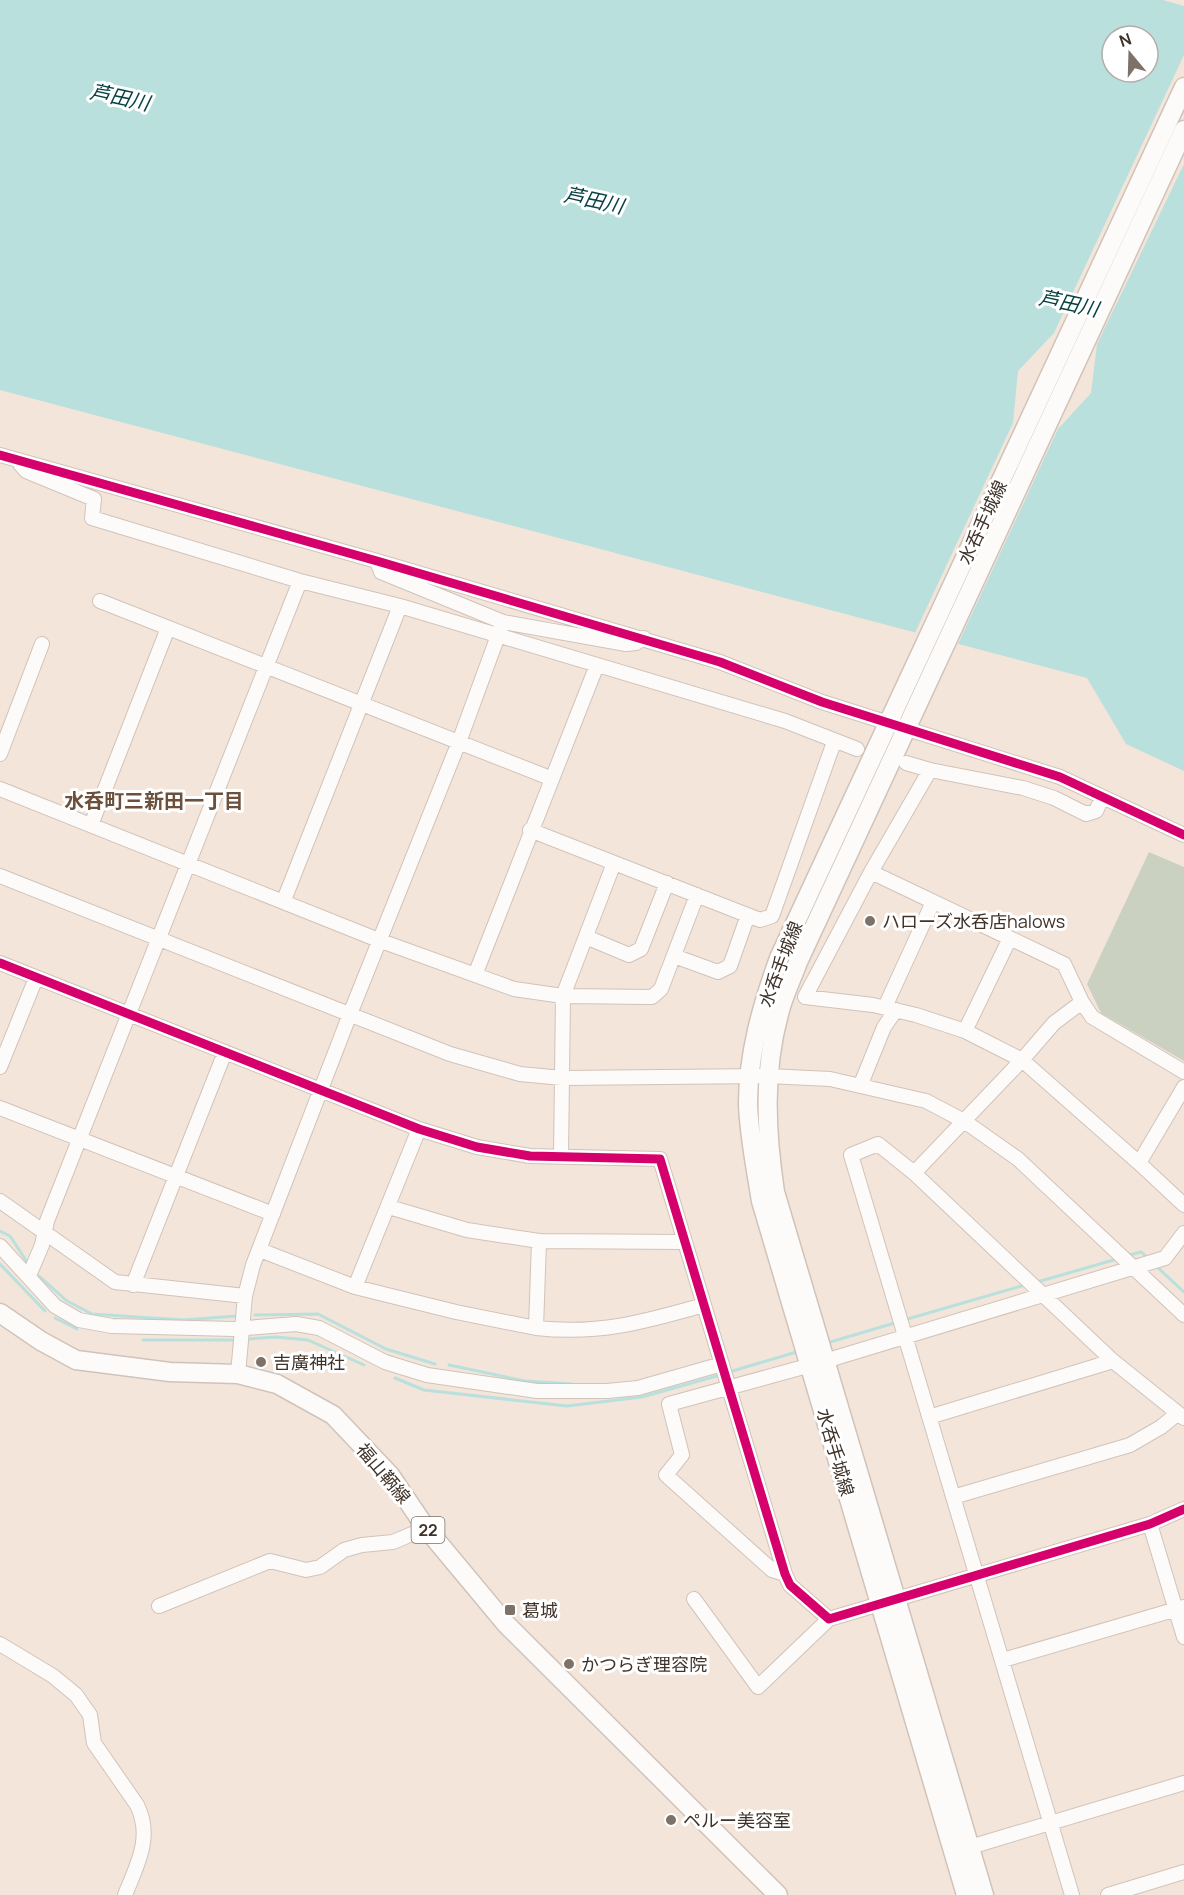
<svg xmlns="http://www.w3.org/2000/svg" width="1184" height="1895" font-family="Manrope,'Noto Sans JP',sans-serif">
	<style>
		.green { fill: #cad1c0 }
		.water { fill: #b9e0dd; fill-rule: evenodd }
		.pier { fill: #f4e5da }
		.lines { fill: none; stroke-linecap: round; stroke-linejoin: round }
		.stream { stroke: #b9e0dd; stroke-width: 3 }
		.minor-casing { stroke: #d0c3ba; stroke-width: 16 }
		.major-casing { stroke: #d0c3ba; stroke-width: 21 }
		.minor { stroke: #fdfbf9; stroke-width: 14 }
		.major { stroke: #fdfbf9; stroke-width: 18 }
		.cycleway-casing { stroke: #fff; stroke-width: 13 }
		.cycleway { stroke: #d6006c; stroke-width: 9 }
		.poi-dot { fill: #7e7167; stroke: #fff; stroke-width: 2 }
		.labels { text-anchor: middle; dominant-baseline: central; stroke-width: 6; stroke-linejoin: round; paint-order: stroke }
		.shield { fill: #fff; stroke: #797069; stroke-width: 1.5 }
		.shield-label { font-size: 16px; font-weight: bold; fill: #3f3229 }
		.street-label { font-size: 18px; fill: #3f3229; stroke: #fff }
		.poi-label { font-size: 18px; fill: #3f3229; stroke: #fff; text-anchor: start }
		.water-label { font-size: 20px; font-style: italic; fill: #084243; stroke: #fff }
		.neighbourhood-label { font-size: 20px; font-weight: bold; fill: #6c503b; stroke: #fff }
	</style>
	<rect width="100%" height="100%" fill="#f4e5da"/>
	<!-- green -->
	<path class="green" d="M 1149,852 L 1184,867 L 1184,1061 L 1101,1013 L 1087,984 Z"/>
	<!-- water -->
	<path class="water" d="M 0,0 L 1163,0 L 1184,6 L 1184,771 L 1126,744 L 1087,678 L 0,390 ZM 1112,36 L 1148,36 L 1148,72 L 1112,72 Z"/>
	<!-- pier -->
	<path class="pier" d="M 1184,55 L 1184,164 L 1097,344 L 1091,393 L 1058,429 L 957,646 L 914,635 L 1013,423 L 1018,371 L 1054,333 Z"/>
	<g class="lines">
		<!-- stream -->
		<path class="stream" d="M 0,1231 L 10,1236 L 29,1265
			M 1126,1256 L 1141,1252 L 1149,1259
			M 0,1264 L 45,1311
			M 1156,1266 L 1184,1292
			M 39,1276 L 67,1301 L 92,1314 L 183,1320 L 237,1316
			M 1037,1282 L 1117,1259
			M 255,1315 L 318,1314 L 386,1349 L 435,1364
			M 55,1318 L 77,1329
			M 904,1320 L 1025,1285
			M 247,1339 L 276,1337 L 308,1340 L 364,1365
			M 143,1340 L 237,1340
			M 827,1343 L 898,1322
			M 449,1365 L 525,1381 L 572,1384
			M 729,1372 L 800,1351
			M 395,1378 L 424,1390 L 567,1406 L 642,1397 L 720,1375"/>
		<!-- minor casing -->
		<g class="minor-casing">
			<path id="minor" d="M 0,455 L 377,561 L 720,662 L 822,702 L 1060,777 L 1184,835
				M 20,464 L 26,471 L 94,499 L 92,518 L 300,581 L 400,606 L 785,721 L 857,749
				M 377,561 L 381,572 L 503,622 L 626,644 L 636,643 L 644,638
				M 100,601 L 550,778
				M 0,754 L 42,644
				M 906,763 L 930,770
				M 0,789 L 381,941 L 514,989 L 563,996 L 652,997 L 661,989 L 697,895
				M 1102,798 L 1096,811 L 1086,814 L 1054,798 L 1023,788 L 930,770 L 871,872 L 805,997 L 873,1005 L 916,1015 L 965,1031 L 1022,1060 L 1139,1163 L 1184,1087
				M 91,825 L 168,628
				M 530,830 L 760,920 L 772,916 L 834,742
				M 871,872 L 1064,964 L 1082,1002 L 1092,1017 L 1184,1072
				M 0,876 L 450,1054 L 520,1074 L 562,1078 L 768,1076 L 830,1079 L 926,1101 L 964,1121 L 1018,1159 L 1184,1315
				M 284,900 L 400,606
				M 586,937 L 629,955 L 641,949 L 667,883
				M 674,956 L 718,972 L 730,966 L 748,915
				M 0,963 L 419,1129 L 477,1147 L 530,1156 L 660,1159 L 785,1574 L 790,1585 L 829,1619 L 1150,1524 L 1184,1509
				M 475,975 L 597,665
				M 1082,1002 L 1054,1023 L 1022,1060 L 914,1173 L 1113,1361 L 1184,1418
				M 885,1007 L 933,902
				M 965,1031 L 1010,938
				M 0,1067 L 36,978
				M 861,1084 L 884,1027 L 896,1010
				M 0,1108 L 273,1214
				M 561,1157 L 563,996 L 614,863
				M 1139,1163 L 1184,1205
				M 914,1173 L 878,1144 L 851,1155 L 1072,1895
				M 0,1201 L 115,1282 L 245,1296
				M 539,1241 L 685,1242
				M 0,1246 L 55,1306 L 79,1320 L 112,1326 L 234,1329 L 296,1324 L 319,1328 L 385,1362 L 427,1375 L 537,1391 L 607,1391 L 638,1388 L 722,1364
				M 260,1250 L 355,1287 L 456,1312 L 536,1328 L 539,1241 L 467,1230 L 389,1207
				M 31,1271 L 42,1245 L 47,1221 L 300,581
				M 133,1285 L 225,1052
				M 355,1287 L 419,1129
				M 536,1328 C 599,1335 644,1322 704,1305
				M 825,1361 L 1165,1258 L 1184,1233
				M 238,1374 L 245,1296 L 253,1265 L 350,1014 L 459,742 L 503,622
				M 929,1417 L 1113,1361
				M 953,1497 L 1130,1445 L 1161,1427 L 1177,1414
				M 1150,1524 L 1184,1637
				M 785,1574 L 772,1570 L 666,1475 L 682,1455 L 669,1404 L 811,1365
				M 694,1599 L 758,1687 L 829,1619
				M 159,1606 L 270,1561 L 306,1570 L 320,1567 L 344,1550 L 362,1545 L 393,1542 L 426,1528
				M 0,1644 L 53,1676 L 76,1695 L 90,1715 L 94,1743 L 137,1805 C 153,1837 137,1865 125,1895
				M 1003,1660 L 1184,1607
				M 970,1847 L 1184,1783
				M 1108,1895 L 1184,1872"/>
		</g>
		<!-- major casing -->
		<g class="major-casing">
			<path id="major" d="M 0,1313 L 41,1341 L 76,1360 L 170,1372 L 238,1374 L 277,1384 L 333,1415 L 390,1475 L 426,1528 L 506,1624 L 778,1895
				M 966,1895 L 761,1201 C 756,1169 749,1136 748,1104 C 748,1054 762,1005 779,958 L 1184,87
				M 984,1895 L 775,1192 C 766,1132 763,1073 779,1014 C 783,996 792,979 798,962 L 1184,130"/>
		</g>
		<!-- minor -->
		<use href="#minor" class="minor"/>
		<!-- major -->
		<use href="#major" class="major"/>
		<!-- cycleway casing -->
		<g class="cycleway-casing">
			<path id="cycleway" d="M 0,455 L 377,561 L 720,662 L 822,702 L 1060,777 L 1184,835
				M 0,963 L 419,1129 L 477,1147 L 530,1156 L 660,1159 L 785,1574 L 790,1585 L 829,1619 L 1150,1524 L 1184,1509"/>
		</g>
		<!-- cycleway -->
		<use href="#cycleway" class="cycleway"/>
	</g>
	<!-- markers -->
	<g class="poi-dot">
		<circle cx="870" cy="921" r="6"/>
		<circle cx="261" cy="1362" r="6"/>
		<rect x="504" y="1604" width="12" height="12" rx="3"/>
		<circle cx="569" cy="1664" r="6"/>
		<circle cx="671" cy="1820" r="6"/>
	</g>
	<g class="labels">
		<!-- shield labels -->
		<rect class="shield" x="411.5" y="1517" width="33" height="26" rx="4.5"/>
		<g class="shield-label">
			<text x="428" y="1530">22</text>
		</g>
		<!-- street labels -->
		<g class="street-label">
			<text transform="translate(982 522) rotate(-65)">水呑手城線</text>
			<text transform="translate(780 964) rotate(-69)">水呑手城線</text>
			<text transform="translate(836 1452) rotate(74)">水呑手城線</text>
			<text transform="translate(384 1473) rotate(50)">福山鞆線</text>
		</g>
		<!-- poi labels -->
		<g class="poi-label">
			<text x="882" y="921">ハローズ水呑店halows</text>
			<text x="273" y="1362">吉廣神社</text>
			<text x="522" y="1610">葛城</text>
			<text x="581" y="1664">かつらぎ理容院</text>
			<text x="683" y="1820">ペルー美容室</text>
		</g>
		<!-- water labels -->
		<g class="water-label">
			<text transform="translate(120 97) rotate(12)">芦田川</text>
			<text transform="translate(594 200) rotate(12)">芦田川</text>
			<text transform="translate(1069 303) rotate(12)">芦田川</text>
		</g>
		<!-- neighbourhood labels -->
		<g class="neighbourhood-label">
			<text x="154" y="800">水呑町三新田一丁目</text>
		</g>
	</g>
	<!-- north arrow -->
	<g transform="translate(1130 54) rotate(341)"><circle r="28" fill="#ffffff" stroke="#b2ada9" stroke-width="1.5"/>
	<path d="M0-4.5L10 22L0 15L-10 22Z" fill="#7e7167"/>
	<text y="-9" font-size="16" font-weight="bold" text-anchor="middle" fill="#3f3229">N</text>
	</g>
</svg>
